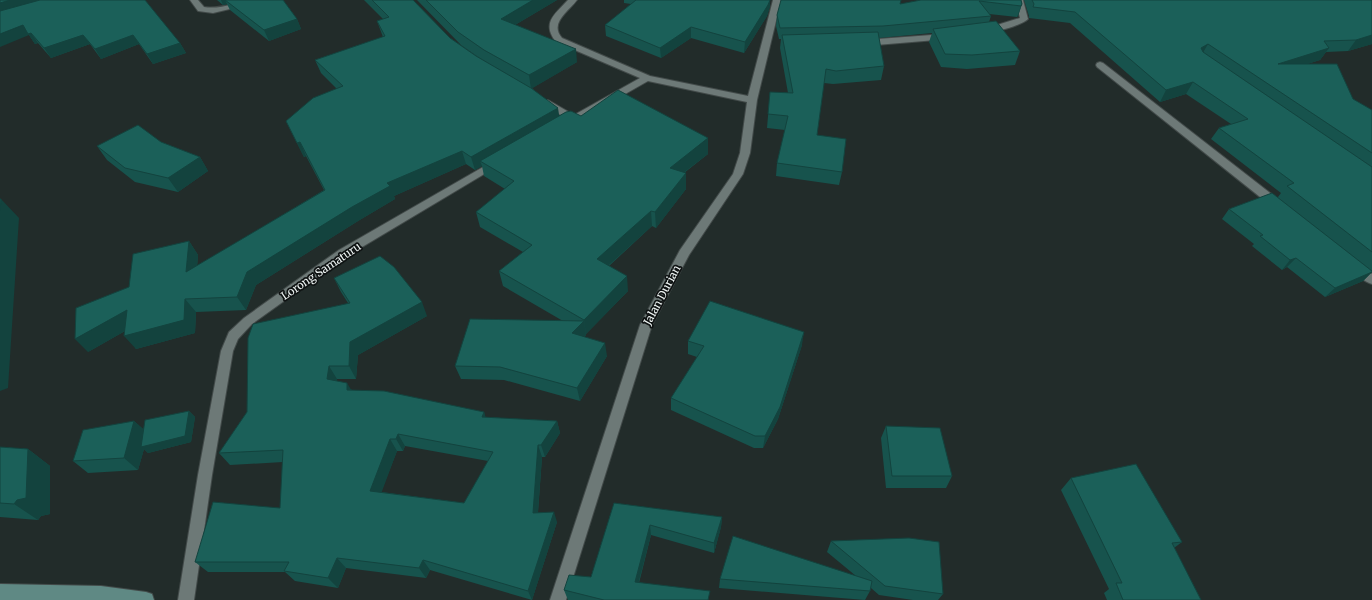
<svg xmlns="http://www.w3.org/2000/svg" width="1372" height="600" font-family="Merriweather,serif">
	<style>
		.lines { fill: none; stroke-linecap: round; stroke-linejoin: round }
		.street-casing { stroke: #424a49; stroke-width: 2 }
		.secondary-casing { stroke: #424a49; stroke-width: 2 }
		.street { fill: #6d7977; fill-rule: evenodd }
		.secondary { fill: #5f8984; fill-rule: evenodd }
		.wall { fill: #17534d; fill-rule: evenodd }
		.shaded-wall { fill: #13433e }
		.building { fill: #1b6059; stroke: #13433e; fill-rule: evenodd }
		.labels { text-anchor: middle; dominant-baseline: central; stroke-width: 3.5; stroke-linejoin: round; paint-order: stroke }
		.street-label { font-size: 11px; fill: #f0f6f5; stroke: #0f1313 }
	</style>
	<rect width="100%" height="100%" fill="#222c2a"/>
	<g class="lines">
		<!-- street casing -->
		<g class="street-casing">
			<path id="street" d="M 190,0 L 198,0 L 204,7 C 222,10 240,0 260,0 L 259,2 L 213,13 L 198,11 Z
				M 568,0 L 577,0 C 568,12 549,23 562,38 L 650,76 L 748,96 L 773,0 L 781,0 L 757,100 L 750,153 L 743,174 L 689,255 L 652,325 L 566,600 L 550,600 L 640,325 L 680,250 L 733,174 L 740,153 L 747,102 L 648,81 L 569,126 L 563,126 L 561,124 L 567,119 L 542,104 L 540,102 L 542,100 L 548,100 L 574,115 L 640,78 L 556,42 C 541,23 555,14 568,0 Z
				M 1015,0 L 1023,0 L 1028,19 C 1022,25 992,34 984,33 L 983,31 L 984,29 L 1020,18 Z
				M 945,34 L 948,35 L 949,37 L 948,39 L 864,46 L 860,43 L 864,40 Z
				M 1100,62 L 1103,63 L 1283,203 L 1284,206 L 1283,209 L 1275,209 L 1097,67 L 1096,65 L 1097,63 Z
				M 497,159 L 501,160 L 502,162 L 501,164 L 347,256 L 252,324 L 238,339 L 233,351 L 212,475 L 194,600 L 178,600 L 198,475 L 221,351 L 229,332 L 244,318 L 339,250 Z
				M 1356,263 L 1360,264 L 1372,274 L 1372,284 C 1365,282 1354,274 1350,267 L 1352,264 Z"/>
		</g>
		<!-- secondary casing -->
		<g class="secondary-casing">
			<path id="secondary" d="M 0,584 L 101,586 L 146,592 L 152,594 L 154,600 L 0,600 Z"/>
		</g>
		<!-- street -->
		<use href="#street" class="street"/>
		<!-- secondary -->
		<use href="#secondary" class="secondary"/>
	</g>
	<!-- wall -->
	<path class="wall" d="M 0,0 L 180,43 L 186,53 L 153,64 L 139,44 L 101,59 L 90,44 L 51,58 L 38,43 L 35,44 L 29,35 Z
		M 217,0 L 283,0 L 297,19 L 301,29 L 269,41 L 230,10 L 227,4 L 223,5 Z
		M 364,0 L 413,0 L 450,38 L 483,60 L 461,45 L 417,0 L 557,0 L 515,25 L 577,62 L 532,88 L 559,116 L 581,116 L 708,154 L 684,173 L 686,189 L 656,228 L 652,226 L 609,266 L 628,291 L 586,334 L 586,335 L 584,337 L 607,356 L 580,401 L 504,380 L 461,379 L 455,366 L 563,321 L 503,286 L 499,271 L 523,252 L 480,227 L 476,212 L 505,189 L 484,176 L 482,166 L 475,170 L 466,164 L 394,196 L 395,199 L 358,221 L 256,285 L 246,310 L 196,312 L 195,333 L 136,349 L 125,331 L 88,352 L 129,287 L 189,241 L 198,255 L 197,266 L 324,190 L 306,156 L 304,157 L 286,121 L 337,89 L 321,73 L 315,60 L 383,37 L 377,21 L 383,19 Z
		M 624,0 L 770,0 L 770,6 L 767,16 L 744,53 L 691,38 L 661,58 L 606,36 L 605,25 L 631,4 L 624,3 Z
		M 921,0 L 1021,0 L 1022,4 L 1018,16 L 1017,17 L 989,14 L 991,16 L 989,22 L 1020,51 L 1015,65 L 967,69 L 941,67 L 929,42 L 932,33 L 879,38 L 884,66 L 881,80 L 833,84 L 824,83 L 817,135 L 842,172 L 839,185 L 776,176 L 777,163 L 785,130 L 767,128 L 770,92 L 788,93 L 780,48 L 781,39 L 779,39 L 776,26 L 777,15 L 900,4 Z
		M 1024,0 L 1372,0 L 1372,44 L 1348,51 L 1326,52 L 1320,60 L 1307,64 L 1353,99 L 1372,110 L 1372,272 L 1363,281 L 1325,297 L 1287,267 L 1282,270 L 1252,246 L 1254,244 L 1222,219 L 1229,209 L 1278,197 L 1281,193 L 1211,139 L 1219,128 L 1231,124 L 1186,94 L 1160,102 L 1070,23 L 1029,18 L 1029,16 Z
		M 161,142 L 200,157 L 208,171 L 178,192 L 135,182 L 107,160 L 97,146 Z
		M 334,278 L 427,316 L 358,355 L 356,379 L 337,379 L 336,381 L 352,390 L 484,412 L 485,417 L 557,421 L 560,433 L 545,457 L 542,457 L 538,513 L 557,522 L 532,600 L 430,570 L 426,578 L 346,568 L 338,588 L 295,581 L 285,572 L 208,572 L 195,562 L 280,508 L 283,462 L 230,465 L 219,453 L 247,412 L 348,303 L 341,292 ZM 405,446 L 488,461 L 464,503 L 381,492 L 397,451 L 403,451 Z
		M 688,341 L 802,345 L 778,419 L 763,448 L 754,448 L 671,410 L 671,398 L 697,357 L 688,354 Z
		M 189,411 L 195,417 L 191,442 L 148,453 L 144,449 L 138,470 L 88,473 L 73,461 L 134,421 L 144,430 Z
		M 886,426 L 952,476 L 946,488 L 886,488 L 881,438 Z
		M 0,447 L 28,449 L 50,466 L 50,514 L 41,516 L 38,520 L 0,517 Z
		M 1071,478 L 1182,542 L 1174,548 L 1201,600 L 1107,600 L 1104,593 L 1109,589 L 1061,490 Z
		M 614,503 L 722,517 L 721,527 L 714,553 L 651,535 L 639,583 L 709,600 L 568,600 L 564,590 L 591,577 Z
		M 831,541 L 943,594 L 938,600 L 913,600 L 879,595 L 871,588 L 870,591 L 865,600 L 719,588 L 720,579 L 856,576 L 827,552 Z"/>
	<!-- shaded-wall -->
	<path class="shaded-wall" d="M 10,0 L 52,0 L 0,14 L 0,3 Z
		M 221,0 L 245,0 L 225,0 L 227,4 L 223,5 Z
		M 533,0 L 557,0 L 503,32 L 501,19 Z
		M 770,0 L 770,6 L 767,16 L 744,53 L 745,42 Z
		M 1022,4 L 1018,16 L 1017,17 L 1021,6 Z
		M 297,19 L 301,29 L 269,41 L 264,30 Z
		M 23,25 L 31,33 L 38,43 L 35,44 L 29,35 L 0,47 L 0,34 Z
		M 691,27 L 691,38 L 661,58 L 660,48 Z
		M 83,35 L 90,44 L 51,58 L 44,48 Z
		M 133,35 L 139,44 L 101,59 L 95,49 Z
		M 1372,35 L 1372,44 L 1348,51 L 1356,40 Z
		M 180,43 L 186,53 L 153,64 L 147,54 Z
		M 1208,44 L 1201,56 L 1201,48 Z
		M 1329,48 L 1320,60 L 1270,76 L 1278,64 Z
		M 576,49 L 577,62 L 531,89 L 529,75 Z
		M 1193,82 L 1186,94 L 1160,102 L 1166,90 Z
		M 558,108 L 560,121 L 480,161 L 482,166 L 475,170 L 471,157 Z
		M 708,138 L 708,154 L 670,183 L 670,168 Z
		M 300,142 L 306,156 L 304,157 L 297,143 Z
		M 462,151 L 466,164 L 394,196 L 395,199 L 358,221 L 256,285 L 246,310 L 237,297 L 247,272 L 387,183 Z
		M 200,157 L 208,171 L 178,192 L 168,178 Z
		M 686,173 L 686,189 L 656,228 L 655,212 Z
		M 1,199 L 19,218 L 8,388 L 0,391 L 0,211 Z
		M 651,211 L 652,226 L 599,274 L 597,259 Z
		M 189,241 L 198,255 L 196,285 L 186,272 Z
		M 1296,258 L 1287,267 L 1282,270 L 1290,260 Z
		M 1372,272 L 1363,281 L 1325,297 L 1335,288 Z
		M 627,276 L 628,291 L 586,334 L 584,320 Z
		M 185,299 L 196,312 L 195,333 L 136,349 L 124,336 Z
		M 422,302 L 427,316 L 358,355 L 356,379 L 349,366 L 350,342 Z
		M 127,310 L 139,323 L 88,352 L 75,339 Z
		M 584,321 L 586,335 L 574,347 L 572,333 Z
		M 804,332 L 802,345 L 778,419 L 763,448 L 765,436 Z
		M 605,343 L 607,356 L 580,401 L 577,388 Z
		M 329,366 L 337,379 L 335,391 L 327,379 Z
		M 347,383 L 355,396 L 347,390 Z
		M 189,411 L 195,417 L 191,442 L 148,453 L 144,449 L 138,470 L 124,458 L 134,421 L 148,433 Z
		M 484,412 L 488,424 L 482,417 Z
		M 557,421 L 560,433 L 545,457 L 541,445 Z
		M 398,434 L 405,446 L 403,451 L 396,439 Z
		M 390,439 L 397,451 L 378,502 L 370,491 Z
		M 538,445 L 542,457 L 537,524 L 533,513 Z
		M 28,449 L 50,466 L 50,514 L 41,516 L 38,520 L 14,504 Z
		M 554,512 L 557,522 L 532,600 L 528,591 Z
		M 722,517 L 721,527 L 714,553 L 714,543 Z
		M 650,525 L 651,535 L 636,592 L 635,582 Z
		M 337,558 L 346,568 L 338,588 L 328,578 Z
		M 423,560 L 430,570 L 426,578 L 419,568 Z"/>
	<!-- building -->
	<path class="building" d="M 0,0 L 10,0 L 0,3 Z
		M 40,0 L 145,0 L 180,43 L 147,54 L 133,35 L 95,49 L 83,35 L 44,48 L 31,33 L 28,34 L 23,25 L 0,34 L 0,11 Z
		M 225,0 L 283,0 L 297,19 L 264,30 Z
		M 372,0 L 413,0 L 450,38 L 476,56 L 531,88 L 558,108 L 471,157 L 462,151 L 387,183 L 390,186 L 352,207 L 247,272 L 237,297 L 185,299 L 184,320 L 124,336 L 127,310 L 75,339 L 76,308 L 129,287 L 133,254 L 189,241 L 186,272 L 325,190 L 300,142 L 297,143 L 286,121 L 313,98 L 343,86 L 315,60 L 385,36 L 377,21 L 389,17 Z
		M 426,0 L 533,0 L 501,19 L 576,49 L 529,75 L 484,50 L 458,32 Z
		M 636,0 L 770,0 L 768,5 L 745,42 L 691,27 L 660,48 L 605,25 Z
		M 781,0 L 901,0 L 900,4 L 921,0 L 1021,0 L 1022,4 L 1021,6 L 979,1 L 991,16 L 883,26 L 780,28 L 777,15 Z
		M 1032,0 L 1372,0 L 1372,35 L 1356,40 L 1324,41 L 1329,48 L 1278,64 L 1337,64 L 1353,99 L 1372,110 L 1372,153 L 1208,44 L 1201,48 L 1203,52 L 1372,167 L 1372,252 L 1287,186 L 1294,183 L 1219,128 L 1248,119 L 1193,82 L 1166,90 L 1075,12 L 1033,7 L 1034,4 Z
		M 996,21 L 1020,51 L 972,55 L 945,54 L 933,29 Z
		M 878,32 L 884,66 L 836,71 L 826,69 L 817,135 L 846,139 L 842,172 L 777,163 L 788,116 L 768,114 L 770,92 L 793,93 L 782,35 Z
		M 618,90 L 708,138 L 670,168 L 686,173 L 655,212 L 651,211 L 597,259 L 627,276 L 584,320 L 499,271 L 532,245 L 476,212 L 514,181 L 480,161 L 566,112 L 571,111 L 581,116 Z
		M 138,125 L 161,142 L 200,157 L 168,178 L 125,168 L 97,146 Z
		M 1272,193 L 1372,271 L 1372,272 L 1335,288 L 1296,258 L 1290,260 L 1260,236 L 1263,235 L 1229,209 Z
		M 0,199 L 1,199 L 0,211 Z
		M 380,256 L 394,267 L 422,302 L 350,342 L 349,366 L 329,366 L 327,379 L 347,383 L 347,390 L 384,391 L 484,412 L 482,417 L 557,421 L 541,445 L 538,445 L 533,513 L 554,512 L 528,591 L 423,560 L 419,568 L 337,558 L 328,578 L 284,571 L 289,562 L 195,562 L 213,502 L 280,508 L 283,450 L 219,453 L 247,412 L 248,338 L 253,324 L 350,303 L 334,278 ZM 398,434 L 493,452 L 464,503 L 370,491 L 390,439 L 396,439 Z
		M 710,301 L 804,332 L 780,407 L 765,436 L 755,436 L 671,398 L 704,346 L 688,341 Z
		M 470,319 L 584,321 L 572,333 L 605,343 L 577,388 L 500,367 L 455,366 Z
		M 189,411 L 185,436 L 141,447 L 145,420 Z
		M 134,421 L 124,458 L 73,461 L 83,430 Z
		M 886,426 L 940,428 L 952,476 L 892,476 Z
		M 0,447 L 28,449 L 26,498 L 17,500 L 14,504 L 0,503 Z
		M 1136,464 L 1182,542 L 1172,543 L 1201,600 L 1123,600 L 1116,583 L 1122,583 L 1071,478 Z
		M 614,503 L 722,517 L 714,543 L 650,525 L 635,582 L 710,591 L 708,600 L 604,600 L 564,590 L 569,575 L 591,577 Z
		M 733,536 L 872,581 L 870,591 L 720,579 Z
		M 909,538 L 939,542 L 943,594 L 885,586 L 831,541 Z"/>
	<g class="labels">
		<!-- street labels -->
		<g class="street-label">
			<text transform="translate(321 271) rotate(-34)">Lorong Samaturu</text>
			<text transform="translate(662 295) rotate(-62)">Jalan Durian</text>
		</g>
	</g>
</svg>
